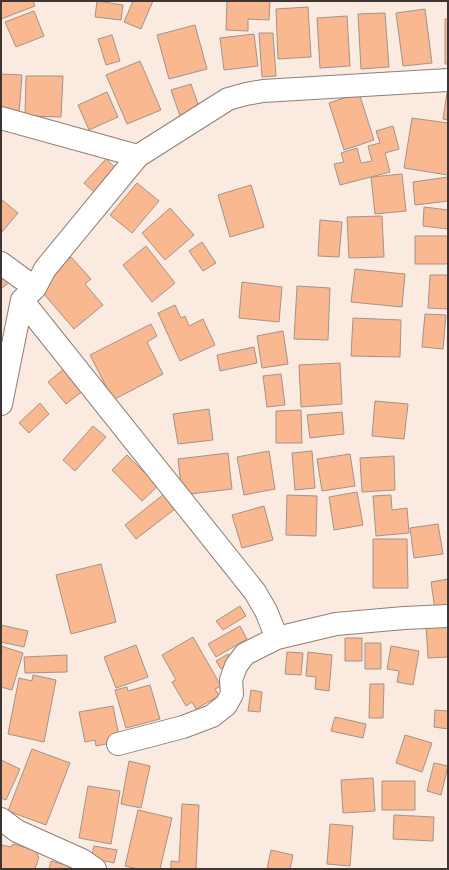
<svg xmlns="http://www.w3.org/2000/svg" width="449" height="870" font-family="Cabin,sans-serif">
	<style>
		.building { fill: #f9b890; stroke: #a2938a }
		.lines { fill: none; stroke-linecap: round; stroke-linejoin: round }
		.street-casing { stroke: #8d7f76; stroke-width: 24 }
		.street { stroke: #fff; stroke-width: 22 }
	</style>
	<rect width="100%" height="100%" fill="#fbeae0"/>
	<!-- building -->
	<path class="building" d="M 1,1 L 33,1 L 35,6 L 1,19 Z
		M 97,1 L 123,5 L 121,20 L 95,17 Z
		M 133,1 L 153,1 L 141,29 L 124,22 Z
		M 227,1 L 270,1 L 269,20 L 248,19 L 248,31 L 226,30 Z
		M 308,7 L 311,57 L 278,59 L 276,9 Z
		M 425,9 L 432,63 L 403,66 L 396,13 Z
		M 34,11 L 44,36 L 16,47 L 5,22 Z
		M 385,13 L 389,67 L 361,69 L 358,14 Z
		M 347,16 L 350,66 L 320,68 L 317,18 Z
		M 445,19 L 448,19 L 448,64 L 445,64 Z
		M 195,25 L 207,69 L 169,79 L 157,35 Z
		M 259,33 L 273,33 L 276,76 L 262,77 Z
		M 254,34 L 258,66 L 224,70 L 220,38 Z
		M 112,35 L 120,61 L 106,65 L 98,39 Z
		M 140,61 L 161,110 L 127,124 L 106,75 Z
		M 1,74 L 22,75 L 19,114 L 1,112 Z
		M 26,76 L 63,76 L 61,117 L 25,116 Z
		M 191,84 L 200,110 L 180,116 L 171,90 Z
		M 448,86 L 448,120 L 443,119 Z
		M 107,92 L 118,117 L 89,130 L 78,105 Z
		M 359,93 L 374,140 L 344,150 L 329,103 Z
		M 412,118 L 448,123 L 448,175 L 404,168 Z
		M 393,126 L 399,149 L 385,153 L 390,172 L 340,185 L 334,164 L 344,162 L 341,153 L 357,148 L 361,163 L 372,161 L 368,146 L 380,143 L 376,131 Z
		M 106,159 L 117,169 L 95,193 L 84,183 Z
		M 402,174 L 406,211 L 375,214 L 371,177 Z
		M 448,177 L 448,201 L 415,205 L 413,182 Z
		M 137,183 L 159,201 L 132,233 L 110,215 Z
		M 251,185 L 264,227 L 230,237 L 218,195 Z
		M 1,199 L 18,213 L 1,233 Z
		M 424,207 L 448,210 L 448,229 L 423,226 Z
		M 170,208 L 194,235 L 165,260 L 142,233 Z
		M 382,216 L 384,257 L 349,258 L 347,217 Z
		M 320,220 L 342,222 L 339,257 L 318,256 Z
		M 415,236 L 448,236 L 448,264 L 415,264 Z
		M 202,242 L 216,263 L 203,271 L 189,251 Z
		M 146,246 L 175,283 L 152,302 L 123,265 Z
		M 71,257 L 91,279 L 85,284 L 103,305 L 74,329 L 37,286 Z
		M 1,268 L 11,281 L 1,289 Z
		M 355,269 L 405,274 L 402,307 L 351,302 Z
		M 430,275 L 448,275 L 448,309 L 428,308 Z
		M 242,282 L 282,287 L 279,322 L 239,318 Z
		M 297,286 L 330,288 L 328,340 L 294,339 Z
		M 175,305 L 181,318 L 185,316 L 189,326 L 203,319 L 215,345 L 180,361 L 158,313 Z
		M 425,314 L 446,315 L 443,349 L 422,347 Z
		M 353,318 L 401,320 L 400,357 L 351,356 Z
		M 151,324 L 157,336 L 147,342 L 163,374 L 113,400 L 90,355 Z
		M 283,331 L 288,364 L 262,368 L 257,336 Z
		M 254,347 L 257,363 L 220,371 L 217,355 Z
		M 340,363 L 342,404 L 301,407 L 299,365 Z
		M 65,368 L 84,390 L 66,404 L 48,382 Z
		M 281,374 L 285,405 L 267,407 L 263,376 Z
		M 375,401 L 408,404 L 404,439 L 372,436 Z
		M 40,403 L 49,414 L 29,433 L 19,423 Z
		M 209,409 L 213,440 L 178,444 L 173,414 Z
		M 301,410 L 302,443 L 276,443 L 276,411 Z
		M 342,412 L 344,434 L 310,438 L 307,415 Z
		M 93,426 L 106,437 L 75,471 L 63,460 Z
		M 269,451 L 275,489 L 244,495 L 237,457 Z
		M 312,451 L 315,488 L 295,490 L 292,453 Z
		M 228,453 L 232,489 L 182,495 L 178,459 Z
		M 350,454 L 355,486 L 322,491 L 317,459 Z
		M 127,455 L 158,486 L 142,501 L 112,470 Z
		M 394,456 L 395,490 L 362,492 L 360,458 Z
		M 357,492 L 363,525 L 334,530 L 329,497 Z
		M 164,494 L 175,509 L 136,539 L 125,525 Z
		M 287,495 L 317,496 L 316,536 L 286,535 Z
		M 391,495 L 392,510 L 407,508 L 409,533 L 376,536 L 373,496 Z
		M 264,506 L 273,540 L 242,548 L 232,515 Z
		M 438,524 L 443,554 L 414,558 L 410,528 Z
		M 373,539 L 407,539 L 408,588 L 373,588 Z
		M 101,564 L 116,622 L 71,634 L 56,575 Z
		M 448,579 L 448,608 L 435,610 L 431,582 Z
		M 240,606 L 246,616 L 223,630 L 216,621 Z
		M 448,623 L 448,657 L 428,658 L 426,624 Z
		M 1,625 L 28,631 L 24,647 L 1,642 Z
		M 240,626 L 247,639 L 216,657 L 208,644 Z
		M 193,637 L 221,686 L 215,689 L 219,696 L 196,709 L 192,702 L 186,706 L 172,682 L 176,680 L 162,655 Z
		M 345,638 L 362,638 L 362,661 L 345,661 Z
		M 365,643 L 381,643 L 381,669 L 365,669 Z
		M 136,645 L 148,677 L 116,688 L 104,657 Z
		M 1,646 L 23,653 L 12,690 L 1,687 Z
		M 391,646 L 419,651 L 413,685 L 397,682 L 399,671 L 387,669 Z
		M 287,652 L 303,653 L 301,675 L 285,674 Z
		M 308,652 L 332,655 L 329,691 L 315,689 L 316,677 L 306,676 Z
		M 228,654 L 233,662 L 221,669 L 216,661 Z
		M 67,655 L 67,672 L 25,673 L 24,657 Z
		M 33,675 L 56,680 L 44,742 L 8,734 L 19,678 L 32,681 Z
		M 370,684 L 384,684 L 383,718 L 369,718 Z
		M 150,685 L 160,719 L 126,728 L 115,690 L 127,687 L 128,691 Z
		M 251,690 L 262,692 L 260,712 L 248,711 Z
		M 113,706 L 120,741 L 96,746 L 95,740 L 85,742 L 79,712 Z
		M 435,710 L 448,711 L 448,729 L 434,727 Z
		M 335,717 L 366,724 L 363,738 L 331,731 Z
		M 405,735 L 432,743 L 422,772 L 396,763 Z
		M 32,749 L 70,763 L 46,825 L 8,811 Z
		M 1,760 L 20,769 L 6,800 L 1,798 Z
		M 129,761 L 150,766 L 141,808 L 121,804 Z
		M 434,763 L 448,766 L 441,795 L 427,791 Z
		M 373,778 L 375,811 L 343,813 L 341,780 Z
		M 382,781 L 415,781 L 415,810 L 382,810 Z
		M 88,786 L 120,791 L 111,844 L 79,838 Z
		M 182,804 L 199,805 L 196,869 L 171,869 L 171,861 L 179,862 Z
		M 138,810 L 172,818 L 160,869 L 138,869 L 125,866 Z
		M 394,815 L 434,817 L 433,841 L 393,839 Z
		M 330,824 L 353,826 L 350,866 L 327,864 Z
		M 13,844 L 39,851 L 37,856 L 39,857 L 35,869 L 1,869 L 1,849 L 2,845 L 11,847 Z
		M 94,846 L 117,850 L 114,863 L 91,858 Z
		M 271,850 L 293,855 L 290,869 L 267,869 Z
		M 51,861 L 70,866 L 69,869 L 49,869 Z"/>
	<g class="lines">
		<!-- street casing -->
		<g class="street-casing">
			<path id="street" d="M 1,118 L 138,156
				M 1,263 L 35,288
				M 22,300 L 255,592 L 266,611 L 277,638
				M 1,404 L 22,300 L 35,288 L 45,269 L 138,156 L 228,99 L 246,94 L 263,91 L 448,80
				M 118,744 L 183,727 L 212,716 L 226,705 L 232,694 L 231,680 L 236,666 L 245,654 L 277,638 L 336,624 L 404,618 L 448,616
				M 1,819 L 17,831 L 82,860 L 95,869"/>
		</g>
		<!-- street -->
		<use href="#street" class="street"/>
	</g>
	<!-- border -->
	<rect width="449" height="870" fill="none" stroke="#3d3632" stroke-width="4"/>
</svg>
